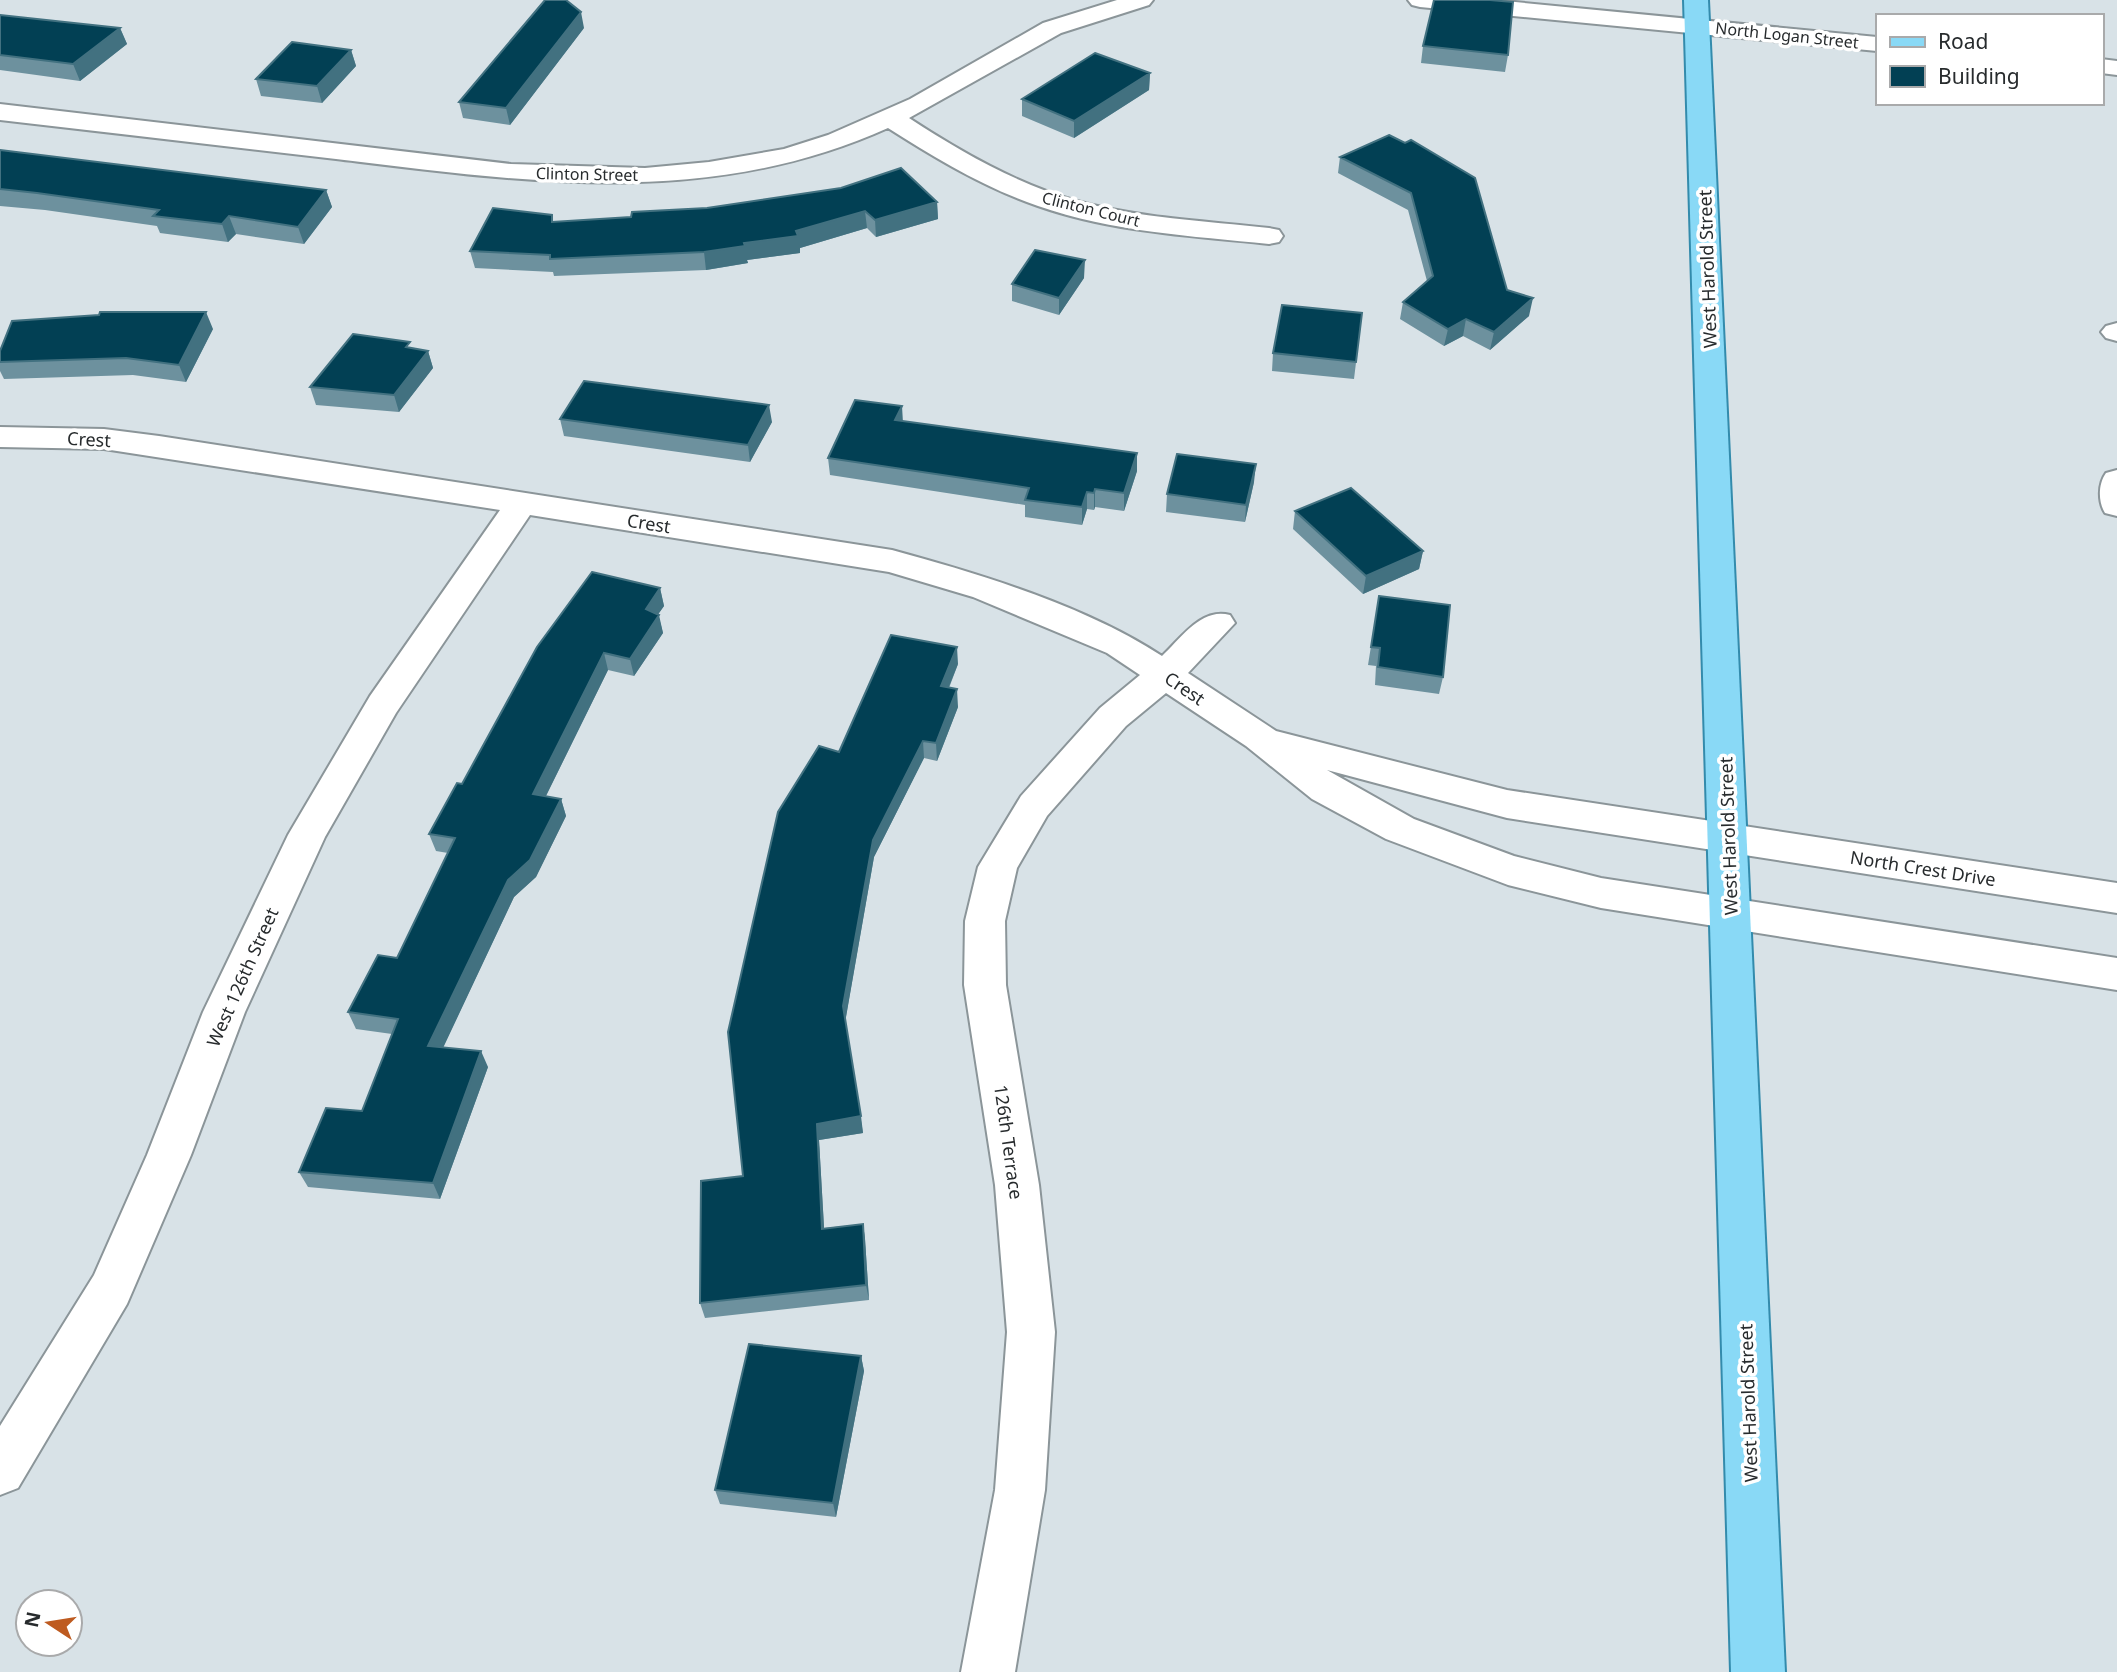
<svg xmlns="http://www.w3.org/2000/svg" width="2117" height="1672" font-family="'Noto Sans',sans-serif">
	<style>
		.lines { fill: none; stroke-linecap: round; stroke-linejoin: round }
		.minor-casing { stroke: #8b9599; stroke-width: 4 }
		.major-casing { stroke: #338bac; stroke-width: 4 }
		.minor { fill: #fff; fill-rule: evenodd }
		.major { fill: #89d9f6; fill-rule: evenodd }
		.wall { fill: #6d919e }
		.shaded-wall { fill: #427180 }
		.building { fill: #024054; stroke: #427180; stroke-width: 2 }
		.labels { text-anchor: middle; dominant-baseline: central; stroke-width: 7; stroke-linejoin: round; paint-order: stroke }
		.far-street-label { font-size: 16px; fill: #272b2d; stroke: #fff }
		.street-label { font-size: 18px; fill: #272b2d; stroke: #fff }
	</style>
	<rect width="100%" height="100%" fill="#d8e2e7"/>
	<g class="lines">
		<!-- minor casing -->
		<g class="minor-casing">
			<path id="minor" d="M 1117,0 L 1153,0 L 1149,5 L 1061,33 L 909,118 C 961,152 1017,184 1077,201 C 1139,218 1205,221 1269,228 L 1279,230 L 1283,236 L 1279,242 L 1269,244 C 1192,236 1112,232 1038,206 C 985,188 935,158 888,128 C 709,209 524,182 336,159 C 224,146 112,133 0,120 L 0,104 L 511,164 L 645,168 L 709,162 L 784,149 L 828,135 L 910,99 L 1043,23 Z
				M 1408,0 L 1494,0 L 1877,37 L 1877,51 L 1420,7 L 1412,5 Z
				M 2101,59 L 2117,61 L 2117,75 L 2101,73 Z
				M 2117,323 L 2117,341 L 2106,338 L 2101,332 L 2106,326 Z
				M 0,427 L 104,429 L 159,436 L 892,550 C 980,574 1086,606 1162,656 C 1182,637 1202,607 1230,615 L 1235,623 L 1188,673 L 1276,731 L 1507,790 L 2117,883 L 2117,913 L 1507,818 L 1327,770 L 1414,819 L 1514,856 L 1601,878 L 2117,958 L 2117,990 L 1601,908 L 1508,885 L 1386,839 L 1312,799 L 1246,746 L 1166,693 L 1126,726 L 1047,816 L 1017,868 L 1005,921 L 1006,985 L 1039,1185 L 1055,1332 L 1045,1490 L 1015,1672 L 961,1672 L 995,1490 L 1007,1332 L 995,1185 L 964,985 L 965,921 L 978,867 L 1021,796 L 1100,708 L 1140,675 L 1107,653 L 973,597 L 889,572 L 530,515 L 396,713 L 325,837 L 245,1012 L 191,1155 L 127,1304 L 18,1488 L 0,1495 L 0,1426 L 94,1275 L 147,1155 L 203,1012 L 288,835 L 370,696 L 500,510 L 104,449 L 0,447 Z
				M 2117,470 L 2117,516 L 2105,513 C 2098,502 2098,484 2106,473 Z"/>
		</g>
		<!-- major casing -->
		<g class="major-casing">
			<path id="major" d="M 1684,0 L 1708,0 L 1785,1672 L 1731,1672 Z"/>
		</g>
		<!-- minor -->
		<use href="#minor" class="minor"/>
		<!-- major -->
		<use href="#major" class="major"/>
	</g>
	<!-- wall -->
	<path class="wall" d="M 0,15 L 120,28 L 127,44 L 80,81 L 0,70 Z
		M 584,28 L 510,125 L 463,118 L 459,102 Z
		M 1423,46 L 1508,55 L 1505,72 L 1421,63 Z
		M 351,50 L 356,66 L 322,103 L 261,96 L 256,79 Z
		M 1150,73 L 1149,90 L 1074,138 L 1022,116 L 1022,99 Z
		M 1389,135 L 1507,290 L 1529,316 L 1490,350 L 1463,336 L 1444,346 L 1400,319 L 1403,302 L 1427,281 L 1408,210 L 1338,173 L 1340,157 Z
		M 0,150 L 326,190 L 332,207 L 304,244 L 236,234 L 228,242 L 160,233 L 157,226 L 45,210 L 0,206 Z
		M 937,202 L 938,219 L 876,237 L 867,228 L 800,248 L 800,253 L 747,260 L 748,263 L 706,270 L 554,276 L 553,272 L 475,268 L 470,251 L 553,222 L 631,217 Z
		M 1084,278 L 1059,315 L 1012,301 L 1012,284 Z
		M 1362,313 L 1354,379 L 1272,371 L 1273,353 Z
		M 213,329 L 186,382 L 133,375 L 4,379 L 0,371 L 0,351 Z
		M 412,348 L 428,351 L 433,368 L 399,412 L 316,405 L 310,387 Z
		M 560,419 L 772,422 L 750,462 L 564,436 Z
		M 903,421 L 1137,471 L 1124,511 L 1095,507 L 1094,510 L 1087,509 L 1082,525 L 1025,517 L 1025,505 L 830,475 L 828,458 Z
		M 1254,482 L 1245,522 L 1166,512 L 1167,494 Z
		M 1295,511 L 1423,551 L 1419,569 L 1363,594 L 1293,529 Z
		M 660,588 L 664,606 L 658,614 L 663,633 L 634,676 L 608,670 L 546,796 L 561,799 L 566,816 L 536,877 L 514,897 L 443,1047 L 488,1067 L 440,1199 L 308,1187 L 299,1172 L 362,1111 L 392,1034 L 356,1029 L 348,1012 L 397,958 L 448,853 L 436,851 L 429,834 L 462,784 Z
		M 1379,596 L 1443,677 L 1439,694 L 1375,685 L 1376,666 L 1368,665 Z
		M 958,664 L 949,688 L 958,707 L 937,761 L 924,758 L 874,857 L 845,1022 L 863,1133 L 819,1140 L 824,1228 L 863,1224 L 865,1239 L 869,1300 L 705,1318 L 700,1303 L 743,1176 L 839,752 Z
		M 861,1356 L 864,1371 L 836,1517 L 720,1504 L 715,1490 Z"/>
	<!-- shaded-wall -->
	<path class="shaded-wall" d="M 581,12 L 584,28 L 510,125 L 506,108 Z
		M 120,28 L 127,44 L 80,81 L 73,64 Z
		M 351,50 L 356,66 L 322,103 L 317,86 Z
		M 1150,73 L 1149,90 L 1074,138 L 1074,121 Z
		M 326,190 L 332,207 L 304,244 L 298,227 Z
		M 937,202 L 938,219 L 876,237 L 875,220 Z
		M 865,211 L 867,228 L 800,248 L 800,253 L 747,260 L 748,263 L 706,270 L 704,252 L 796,231 Z
		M 229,216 L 236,234 L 228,242 L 222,224 Z
		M 1085,260 L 1084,278 L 1059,315 L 1059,298 Z
		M 1533,298 L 1529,316 L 1490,350 L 1494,332 Z
		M 206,312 L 213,329 L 186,382 L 179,365 Z
		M 1466,319 L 1463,336 L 1444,346 L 1448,329 Z
		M 428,351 L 433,368 L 399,412 L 394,395 Z
		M 769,405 L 772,422 L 750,462 L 748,445 Z
		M 902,406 L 903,423 L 895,420 Z
		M 1137,453 L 1137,471 L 1124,511 L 1124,493 Z
		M 1256,464 L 1254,482 L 1245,522 L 1246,505 Z
		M 1095,489 L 1095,507 L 1094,510 L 1094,493 Z
		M 1087,492 L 1087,509 L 1082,525 L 1082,507 Z
		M 1423,551 L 1419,569 L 1363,594 L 1366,576 Z
		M 660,588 L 664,606 L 650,626 L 646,609 Z
		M 659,615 L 663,633 L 634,676 L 630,659 Z
		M 957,647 L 958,664 L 942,704 L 941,686 Z
		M 604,653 L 608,670 L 538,812 L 533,794 Z
		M 957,689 L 958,707 L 937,761 L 936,743 Z
		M 923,741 L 924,758 L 874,857 L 845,1023 L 843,1006 L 873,840 Z
		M 561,799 L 566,816 L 536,877 L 514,897 L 436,1063 L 428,1046 L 508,880 Z
		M 481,1051 L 488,1067 L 440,1199 L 433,1183 Z
		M 861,1116 L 863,1133 L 819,1140 L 825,1244 L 822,1229 L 817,1124 Z
		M 863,1224 L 865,1239 L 869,1300 L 866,1285 Z
		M 861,1356 L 864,1371 L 836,1517 L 833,1503 Z"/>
	<!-- building -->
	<path class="building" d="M 545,0 L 566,0 L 581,12 L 506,108 L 459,102 Z
		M 1434,0 L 1490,0 L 1513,2 L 1508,55 L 1423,46 Z
		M 0,15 L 120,28 L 73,64 L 0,55 Z
		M 292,42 L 351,50 L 317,86 L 256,79 Z
		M 1095,53 L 1150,73 L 1074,121 L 1022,99 Z
		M 1389,135 L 1405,143 L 1411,140 L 1475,178 L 1507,290 L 1533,298 L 1494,332 L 1466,319 L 1448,329 L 1403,302 L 1433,276 L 1411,193 L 1340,157 Z
		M 0,150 L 326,190 L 298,227 L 229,216 L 222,224 L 153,216 L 159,210 L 37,193 L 0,189 Z
		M 901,168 L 937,202 L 875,220 L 865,211 L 796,231 L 798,236 L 744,243 L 745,246 L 704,252 L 550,259 L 550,255 L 470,251 L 493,208 L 552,215 L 552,222 L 631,217 L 632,212 L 707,208 L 841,188 Z
		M 1035,250 L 1085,260 L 1059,298 L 1012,284 Z
		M 1282,305 L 1362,313 L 1356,362 L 1273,353 Z
		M 100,312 L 206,312 L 179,365 L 126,358 L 0,362 L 0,351 L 12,321 L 99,315 Z
		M 353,334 L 410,342 L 406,347 L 428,351 L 394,395 L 310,387 Z
		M 584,381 L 769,405 L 748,445 L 560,419 Z
		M 855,400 L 902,406 L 895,420 L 1137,453 L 1124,493 L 1095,489 L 1094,493 L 1087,492 L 1082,507 L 1025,500 L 1029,488 L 828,458 Z
		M 1177,454 L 1256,464 L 1246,505 L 1167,494 Z
		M 1351,488 L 1423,551 L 1366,576 L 1295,511 Z
		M 592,572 L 660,588 L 646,609 L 659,615 L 630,659 L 604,653 L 533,794 L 561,799 L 530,860 L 508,880 L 428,1046 L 481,1051 L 433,1183 L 299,1172 L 326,1108 L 362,1111 L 398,1019 L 348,1012 L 378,955 L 397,958 L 455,838 L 429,834 L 457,783 L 462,784 L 537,647 Z
		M 1379,596 L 1450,605 L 1443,677 L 1378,667 L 1380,648 L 1371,647 Z
		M 891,635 L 957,647 L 941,686 L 957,689 L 936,743 L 923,741 L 873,840 L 843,1006 L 861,1116 L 817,1124 L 822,1229 L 863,1224 L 866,1285 L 700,1303 L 701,1181 L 743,1176 L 728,1032 L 778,812 L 819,746 L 839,752 Z
		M 749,1344 L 861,1356 L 833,1503 L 715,1490 Z"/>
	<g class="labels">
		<!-- far-street labels -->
		<g class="far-street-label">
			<text transform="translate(1787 35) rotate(6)">North Logan Street</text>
			<text transform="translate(587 174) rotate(1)">Clinton Street</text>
			<text transform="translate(1091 209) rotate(14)">Clinton Court</text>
		</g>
		<!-- street labels -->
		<g class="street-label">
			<text transform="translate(1707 269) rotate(-92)">West Harold Street</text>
			<text transform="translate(89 439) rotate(3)">Crest</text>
			<text transform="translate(649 523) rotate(9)">Crest</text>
			<text transform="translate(1185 688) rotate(34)">Crest</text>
			<text transform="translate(1728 836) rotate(-92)">West Harold Street</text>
			<text transform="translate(1923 868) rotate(9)">North Crest Drive</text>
			<text transform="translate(242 977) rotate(-66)">West 126th Street</text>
			<text transform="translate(1009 1142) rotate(82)">126th Terrace</text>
			<text transform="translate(1748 1403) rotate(-92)">West Harold Street</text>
		</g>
	</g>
	<!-- legend -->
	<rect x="1876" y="14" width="228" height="91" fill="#ffffff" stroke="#a9aaab" stroke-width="2"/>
	<rect x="1890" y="37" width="35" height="10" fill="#89d9f6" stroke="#a9aaab" stroke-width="2"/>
	<text x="1938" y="49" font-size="21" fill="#272b2d">Road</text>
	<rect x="1890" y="66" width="35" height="21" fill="#024054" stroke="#a9aaab" stroke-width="2"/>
	<text x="1938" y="84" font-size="21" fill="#272b2d">Building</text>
	<!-- north arrow -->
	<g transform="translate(49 1623) rotate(282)"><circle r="33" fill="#ffffff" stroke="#a9aaab" stroke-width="2"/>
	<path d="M0-5L12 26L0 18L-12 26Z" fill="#be5b20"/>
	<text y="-10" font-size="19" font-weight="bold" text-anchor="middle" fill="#272b2d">N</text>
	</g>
</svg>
